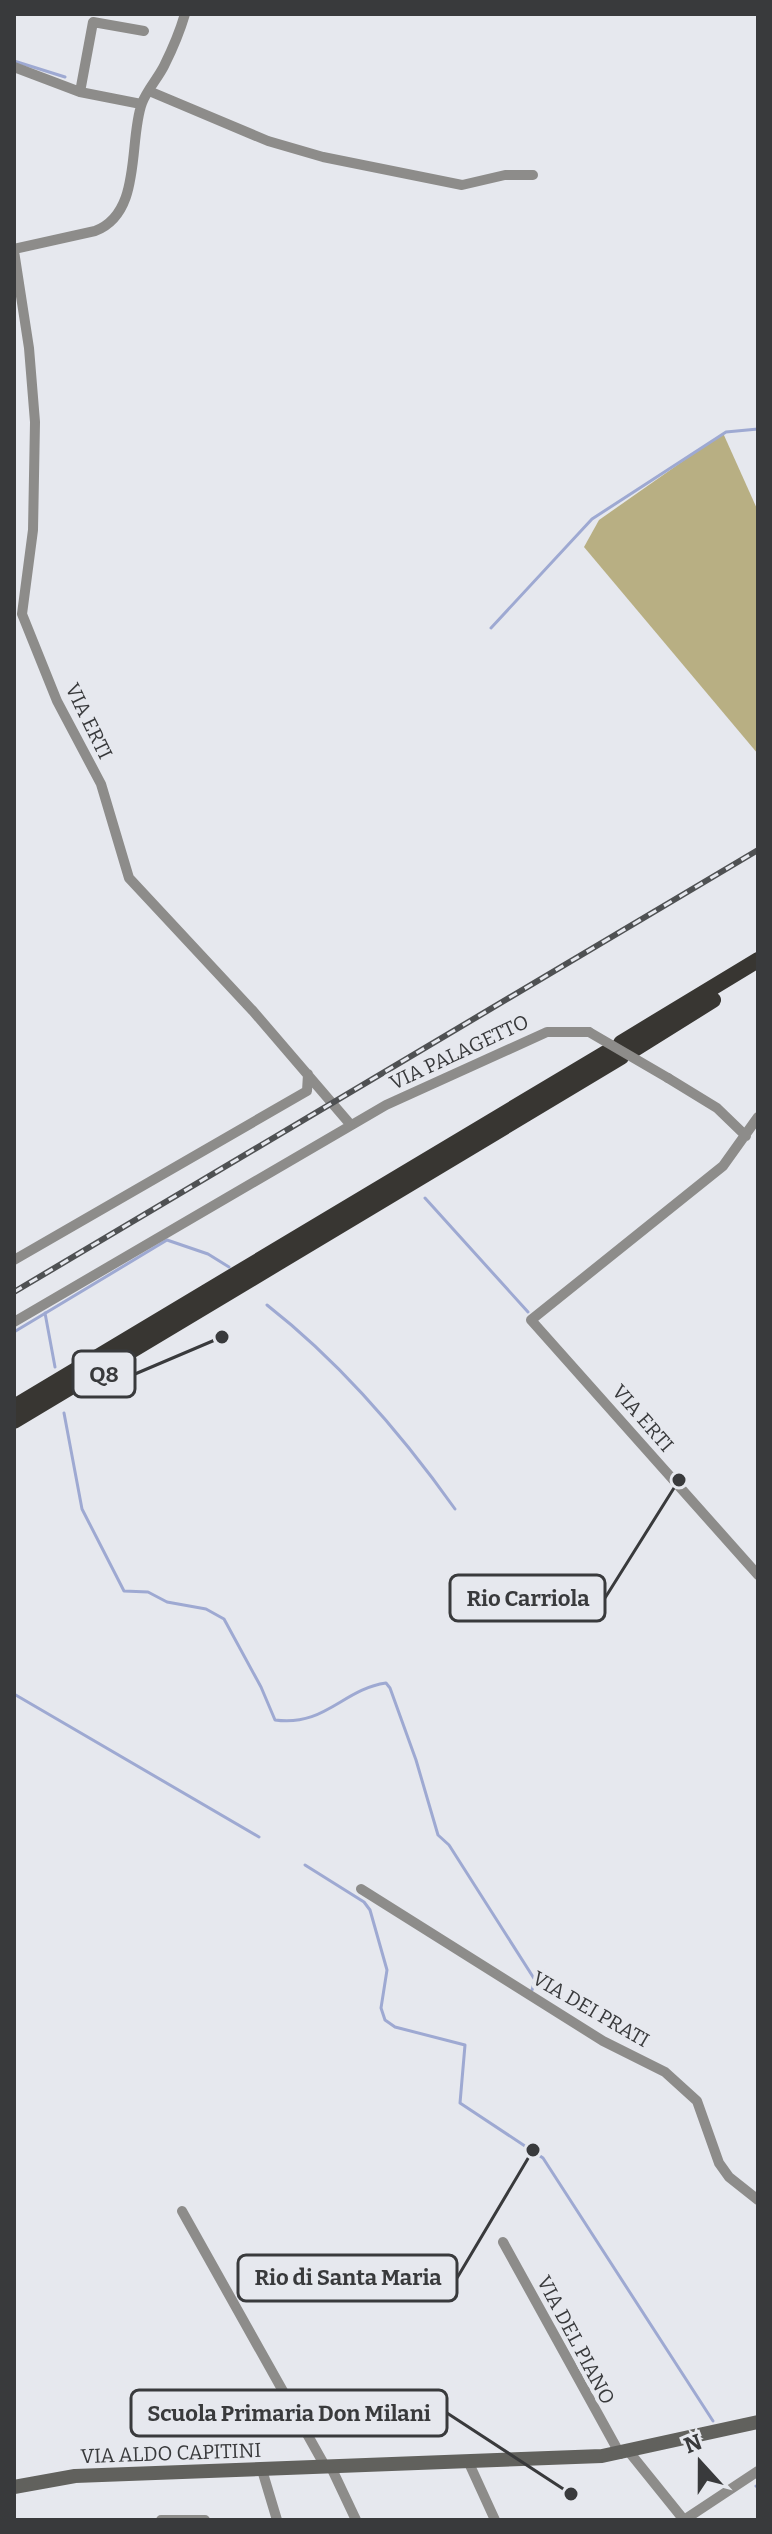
<svg xmlns="http://www.w3.org/2000/svg" width="772" height="2534" font-family="Bitter,serif">
	<style>
		.forest { fill: #b8af83 }
		.lines { fill: none; stroke-linecap: round; stroke-linejoin: round }
		.stream { stroke: #9ea9d2; stroke-width: 3 }
		.minor { stroke: #8d8c8a; stroke-width: 10 }
		.secondary { stroke: #61615d; stroke-width: 14 }
		.trunk { stroke: #383632; stroke-width: 16 }
		.rail-casing { stroke: #4f5153; stroke-width: 6 }
		.rail { stroke: #e6e8ee; stroke-width: 3; stroke-dasharray: 9; stroke-linecap: butt }
		.minor-bridge { stroke: #8d8c8a; stroke-width: 10 }
		.labels { text-anchor: middle; dominant-baseline: central; stroke-width: 8; stroke-linejoin: round; paint-order: stroke }
		.street-label { font-size: 20px; fill: #393a3c; stroke: #e6e8ee }
		.leader { fill: none; stroke: #393a3c; stroke-width: 3 }
		.callout-dot { fill: #393a3c; stroke: #e6e8ee; stroke-width: 3 }
		.callout { fill: #e6e8ee; stroke: #393a3c; stroke-width: 3 }
		.callout-label { font-size: 22px; text-anchor: middle; font-weight: bold; fill: #393a3c }
	</style>
	<rect width="100%" height="100%" fill="#e6e8ee"/>
	<!-- forest -->
	<path class="forest" d="M 723,433 L 758,511 L 758,754 L 584,547 L 599,520 Z"/>
	<g class="lines">
		<!-- stream -->
		<path class="stream" d="M 14,61 L 65,77
			M 491,628 L 592,519 L 726,432 L 758,429
			M 425,1198 L 528,1312
			M 267,1305 C 341,1363 401,1433 455,1509
			M 45,1313 L 55,1367
			M 14,1332 L 167,1240 L 208,1254 L 229,1267
			M 64,1413 L 82,1509 L 124,1591 L 148,1592 L 167,1602 L 206,1609 L 224,1619 L 261,1687 L 275,1720 C 325,1727 343,1689 386,1683 L 390,1688 L 416,1760 L 438,1835 L 449,1845 L 535,1980 L 532,1990
			M 14,1694 L 259,1837
			M 305,1865 L 364,1902 L 370,1910 L 387,1970 L 381,2008 L 385,2020 L 395,2027 L 465,2045 L 460,2103 L 543,2158 L 713,2421
			M 756,2486 L 758,2488"/>
		<!-- minor -->
		<path class="minor" d="M 14,67 L 80,92 L 141,104
			M 149,91 L 268,141 L 323,157 L 462,185 L 505,175 L 533,175
			M 80,92 L 93,22 L 144,31
			M 14,249 L 95,231 C 143,213 128,141 142,103 C 147,90 158,78 164,66 C 172,50 180,31 185,14
			M 14,251 L 29,348 L 35,422 L 33,530 L 22,614 L 57,701 L 101,784 L 129,878 L 253,1011 L 350,1124
			M 668,1078 L 717,1108 L 746,1136
			M 758,1117 L 723,1166 L 531,1320 L 758,1575
			M 14,1260 L 307,1091 L 308,1074
			M 14,1322 L 386,1105 L 547,1032 L 589,1032
			M 361,1889 L 603,2041 L 665,2072 L 697,2101 L 719,2163 L 729,2177 L 758,2200
			M 182,2211 L 325,2466
			M 503,2242 L 620,2454
			M 630,2453 L 684,2520
			M 468,2461 L 495,2520
			M 330,2465 L 356,2520
			M 262,2470 L 277,2520
			M 161,2520 L 205,2520
			M 684,2520 L 758,2471"/>
		<!-- secondary -->
		<path class="secondary" d="M 14,2487 L 75,2476 L 602,2456 L 758,2422"/>
		<!-- trunk -->
		<path class="trunk" d="M 621,1043 L 758,960
			M 633,1050 L 713,1000
			M 14,1407 L 609,1051
			M 14,1421 L 621,1057"/>
		<!-- rail casing -->
		<g class="rail-casing">
			<path id="rail" d="M 14,1292 L 758,850"/>
		</g>
		<!-- rail -->
		<use href="#rail" class="rail"/>
		<!-- minor-bridge -->
		<path class="minor-bridge" d="M 589,1032 L 668,1078"/>
	</g>
	<g class="labels">
		<!-- street labels -->
		<g class="street-label">
			<text transform="translate(89 721) rotate(64)">VIA ERTI</text>
			<text transform="translate(459 1052) rotate(-25)">VIA PALAGETTO</text>
			<text transform="translate(643 1418) rotate(49)">VIA ERTI</text>
			<text transform="translate(591 2009) rotate(30)">VIA DEI PRATI</text>
			<text transform="translate(576 2340) rotate(62)">VIA DEL PIANO</text>
			<text transform="translate(171 2453) rotate(-2)">VIA ALDO CAPITINI</text>
		</g>
	</g>
	<!-- callouts -->
	<path class="leader" d="M222 1337L135 1374M679 1480L605 1598M533 2150L457 2278M571 2494L447 2413"/>
	<g class="callout-dot">
		<circle cx="222" cy="1337" r="8"/>
		<circle cx="679" cy="1480" r="8"/>
		<circle cx="533" cy="2150" r="8"/>
		<circle cx="571" cy="2494" r="8"/>
	</g>
	<g class="callout">
		<rect x="73" y="1351" width="62" height="46" rx="8"/>
		<rect x="450" y="1575" width="155" height="46" rx="8"/>
		<rect x="238" y="2255" width="219" height="46" rx="8"/>
		<rect x="131" y="2390" width="316" height="46" rx="8"/>
	</g>
	<g class="callout-label">
		<text x="104" y="1382">Q8</text>
		<text x="528" y="1606">Rio Carriola</text>
		<text x="348" y="2285">Rio di Santa Maria</text>
		<text x="289" y="2421">Scuola Primaria Don Milani</text>
	</g>
	<!-- border -->
	<rect width="772" height="2534" fill="none" stroke="#393a3c" stroke-width="32"/>
	<!-- north arrow -->
	<g transform="translate(700 2462) rotate(339)" stroke="#e6e8ee" stroke-width="6" paint-order="stroke">
	<path d="M0-6L14 30L0 20L-14 30Z" fill="#393a3c"/>
	<text y="-12" font-size="22" font-weight="bold" text-anchor="middle" fill="#393a3c">N</text>
	</g>
</svg>
